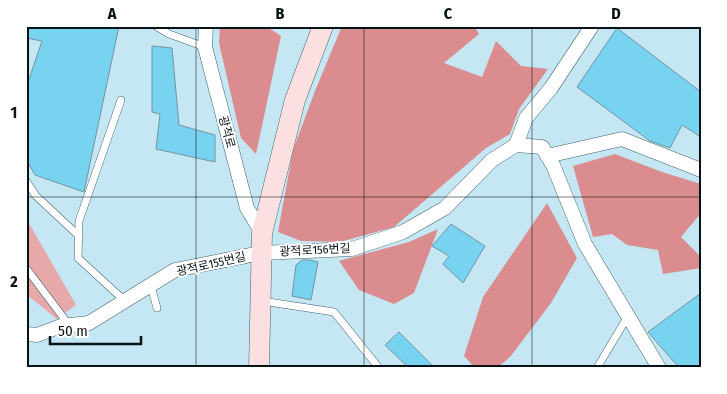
<svg xmlns="http://www.w3.org/2000/svg" width="727" height="394" font-family="'Fira Sans Condensed','Noto Sans KR',sans-serif">
	<style>
		.green { fill: #e6a8a8 }
		.forest { fill: #db8c8e }
		.building { fill: #78d3f1; stroke: #74949f }
		.lines { fill: none; stroke-linecap: round; stroke-linejoin: round }
		.service-casing { stroke: #45636e; stroke-width: 8 }
		.minor-casing { stroke: #45636e; stroke-width: 15 }
		.secondary-casing { stroke: #45636e; stroke-width: 21 }
		.service { stroke: #fff; stroke-width: 7 }
		.minor { stroke: #fff; stroke-width: 14 }
		.secondary { stroke: #fce0e1; stroke-width: 20 }
		.grid { fill: none; stroke: #071317; stroke-width: 1; stroke-opacity: 0.55 }
		.labels { text-anchor: middle; dominant-baseline: central; stroke-width: 4; stroke-linejoin: round; paint-order: stroke }
		.street-label { font-size: 12px; fill: #071317; stroke: #fff }
		.neatline { fill: none; stroke: #071317; stroke-width: 2 }
		.grid-label { font-size: 16px; text-anchor: middle; font-weight: bold; fill: #071317 }
	</style>
	<rect width="100%" height="100%" fill="#c5e7f3"/>
	<!-- green -->
	<path class="green" d="M 26,218 L 76,305 L 57,319 L 26,294 Z"/>
	<!-- forest -->
	<path class="forest" d="M 220,26 L 266,26 L 281,36 L 256,154 L 241,138 L 219,43 Z
		M 342,26 L 474,26 L 479,34 L 444,63 L 482,77 L 496,41 L 521,66 L 548,69 L 519,109 L 510,134 L 486,148 L 394,227 L 340,242 L 301,241 L 278,232 L 293,150 L 315,91 Z
		M 615,154 L 662,172 L 701,184 L 701,213 L 681,237 L 701,257 L 701,268 L 663,274 L 658,250 L 627,245 L 612,234 L 593,237 L 573,166 Z
		M 547,203 L 577,258 L 551,303 L 510,357 L 497,368 L 475,368 L 464,356 L 483,297 Z
		M 438,229 L 414,293 L 394,304 L 359,290 L 339,261 L 409,242 Z"/>
	<!-- building -->
	<path class="building" d="M 26,26 L 119,26 L 84,192 L 35,175 L 26,159 L 26,88 L 42,41 L 26,38 Z
		M 617,28 L 701,92 L 701,137 L 682,125 L 670,148 L 650,141 L 577,87 Z
		M 152,46 L 172,48 L 179,125 L 215,135 L 215,162 L 156,149 L 160,114 L 152,112 Z
		M 451,224 L 485,246 L 463,283 L 443,264 L 449,256 L 432,246 Z
		M 302,260 L 310,260 L 318,262 L 311,300 L 292,296 L 296,265 Z
		M 701,293 L 701,368 L 681,368 L 674,362 L 648,332 Z
		M 399,332 L 435,368 L 409,368 L 385,345 Z"/>
	<g class="lines">
		<!-- service casing -->
		<g class="service-casing">
			<path id="service" d="M 156,26 L 169,34 L 205,47
				M 121,100 L 79,221 L 78,258 L 126,302
				M 26,181 L 36,196 L 79,236
				M 26,268 L 69,325
				M 151,286 L 157,308
				M 262,301 L 334,312 L 379,368
				M 597,368 L 628,316"/>
		</g>
		<!-- minor casing -->
		<g class="minor-casing">
			<path id="minor" d="M 206,26 L 205,47 L 247,208 L 262,233
				M 516,145 L 526,118 L 551,88 L 592,26
				M 547,156 L 622,139 L 701,170
				M 26,334 L 37,335 L 61,326 L 89,323 L 175,270 L 261,253 L 352,249 L 403,232 L 445,208 L 492,160 L 516,145 L 542,147 L 553,165 L 585,244 L 659,368"/>
		</g>
		<!-- secondary casing -->
		<g class="secondary-casing">
			<path id="secondary" d="M 259,368 L 262,233 L 295,100 L 323,26"/>
		</g>
		<!-- service -->
		<use href="#service" class="service"/>
		<!-- minor -->
		<use href="#minor" class="minor"/>
		<!-- secondary -->
		<use href="#secondary" class="secondary"/>
	</g>
	<!-- grid -->
	<path class="grid" d="M 196,26 L 196,368M 364,26 L 364,368M 532,26 L 532,368M 26,197 L 701,197"/>
	<g class="labels">
		<!-- street labels -->
		<g class="street-label">
			<text transform="translate(227 132) rotate(75)">광적로</text>
			<text transform="translate(315 250) rotate(-3)">광적로156번길</text>
			<text transform="translate(211 264) rotate(-13)">광적로155번길</text>
		</g>
	</g>
	<!-- border -->
	<rect width="727" height="394" fill="none" stroke="#ffffff" stroke-width="55"/>
	<!-- scale -->
	<path d="M50 336v8h91v-8" fill="none" stroke="#071317" stroke-width="2.5"/>
	<text x="58" y="336" font-size="15" fill="#071317" stroke="#ffffff" stroke-width="4" paint-order="stroke">50 m</text>
	<rect x="28" y="28" width="672" height="338" class="neatline"/>
	<g class="grid-label">
		<text x="112" y="19">A</text>
		<text x="280" y="19">B</text>
		<text x="448" y="19">C</text>
		<text x="616" y="19">D</text>
		<text x="14" y="118">1</text>
		<text x="14" y="287">2</text>
	</g>
</svg>
